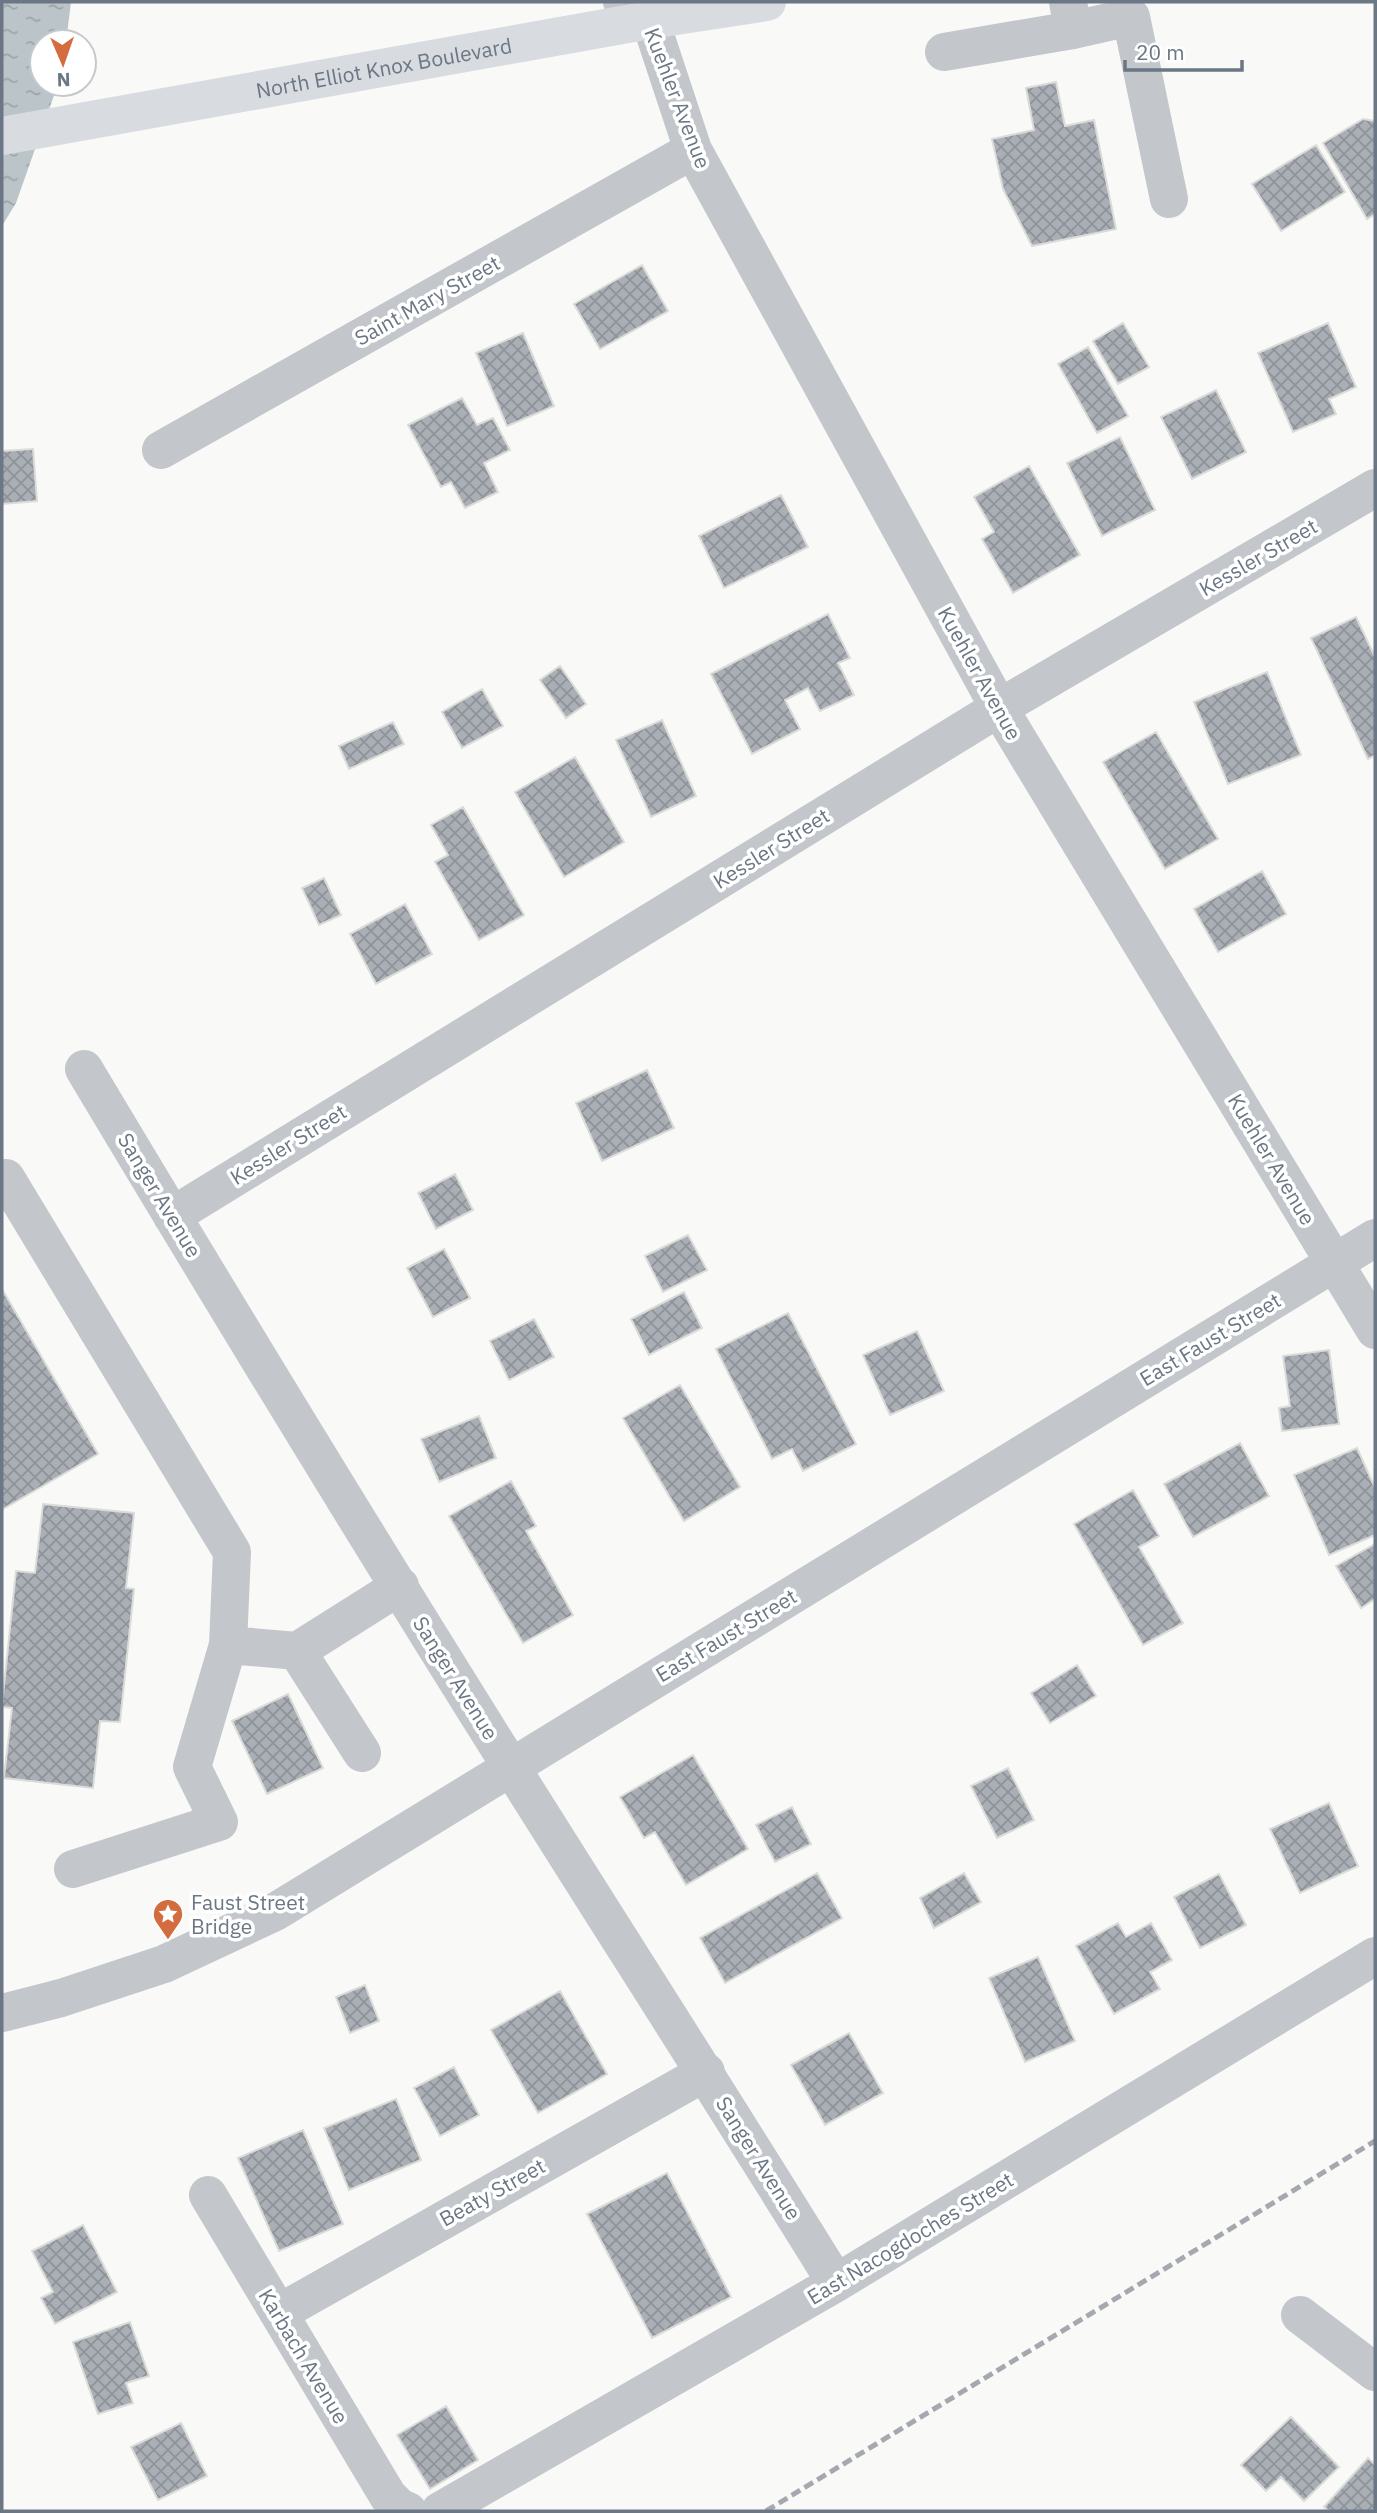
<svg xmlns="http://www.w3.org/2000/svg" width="1377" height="2513" font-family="'IBM Plex Sans',sans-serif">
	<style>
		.water { fill: url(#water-ripples) }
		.building { fill: url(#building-cross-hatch); stroke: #dbdbd9; stroke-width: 2 }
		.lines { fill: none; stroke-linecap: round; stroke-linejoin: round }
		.minor { stroke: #c3c6ca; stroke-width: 38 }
		.major { stroke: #d8dbdf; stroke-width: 38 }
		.rail { stroke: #a5a9af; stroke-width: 5; stroke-dasharray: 10 5; stroke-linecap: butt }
		.labels { text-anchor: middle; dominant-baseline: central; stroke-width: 7; stroke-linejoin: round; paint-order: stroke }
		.street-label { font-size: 21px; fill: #6b7785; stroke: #fff }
		.poi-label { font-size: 21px; fill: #6b7785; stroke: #fff; text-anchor: start }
	</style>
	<defs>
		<pattern id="water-ripples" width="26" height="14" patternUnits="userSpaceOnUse" patternTransform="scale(1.75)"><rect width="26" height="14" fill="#bbc4c8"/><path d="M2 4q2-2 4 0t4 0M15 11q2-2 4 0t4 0" fill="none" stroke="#9ca4a8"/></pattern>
		<pattern id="building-cross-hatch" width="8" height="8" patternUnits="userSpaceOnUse" patternTransform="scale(1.75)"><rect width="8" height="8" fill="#a9afb5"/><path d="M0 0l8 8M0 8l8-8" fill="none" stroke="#8e9399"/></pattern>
	</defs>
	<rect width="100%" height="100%" fill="#f9f9f7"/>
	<!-- water -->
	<path class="water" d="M 2,2 L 71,2 L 66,42 L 42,42 L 42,84 L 58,84 L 16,203 L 2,226 Z"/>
	<!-- building -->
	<path class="building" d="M 1056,82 L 1065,126 L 1094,120 L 1116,229 L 1032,246 L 1003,189 L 992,139 L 1034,130 L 1026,88 Z
		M 1363,119 L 1375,121 L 1375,214 L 1367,219 L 1323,143 Z
		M 1316,145 L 1345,192 L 1281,231 L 1252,184 Z
		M 642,265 L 668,311 L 600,349 L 574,304 Z
		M 1123,323 L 1149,367 L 1118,384 L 1093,341 Z
		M 1328,323 L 1356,387 L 1329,399 L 1336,414 L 1293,432 L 1258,353 Z
		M 523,333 L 554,406 L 507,426 L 476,353 Z
		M 1088,347 L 1128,416 L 1097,433 L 1058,364 Z
		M 1216,390 L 1246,452 L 1192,479 L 1161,417 Z
		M 462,398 L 477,425 L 493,418 L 510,450 L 484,463 L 498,492 L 465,508 L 451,482 L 441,487 L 408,425 Z
		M 1120,437 L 1155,510 L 1102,536 L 1067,463 Z
		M 33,449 L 37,501 L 2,504 L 2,451 Z
		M 1029,466 L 1080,555 L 1013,593 L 982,539 L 994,532 L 974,497 Z
		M 781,495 L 808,547 L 724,588 L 699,536 Z
		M 828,614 L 850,658 L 838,663 L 854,695 L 820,711 L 808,688 L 785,700 L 800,729 L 752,754 L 711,674 Z
		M 1356,617 L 1375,657 L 1375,755 L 1368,759 L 1311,638 Z
		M 560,666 L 586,704 L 566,718 L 540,680 Z
		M 1267,672 L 1301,755 L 1228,784 L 1194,702 Z
		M 482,689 L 503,726 L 462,748 L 442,712 Z
		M 662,720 L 696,796 L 651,817 L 616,740 Z
		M 393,722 L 404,744 L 349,769 L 339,746 Z
		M 1156,732 L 1218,839 L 1165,869 L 1103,762 Z
		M 575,757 L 624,842 L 564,877 L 515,792 Z
		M 463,807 L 524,915 L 479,940 L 435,862 L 448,855 L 431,825 Z
		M 1262,871 L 1286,914 L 1218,952 L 1194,909 Z
		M 324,878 L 341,915 L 319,925 L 302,888 Z
		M 405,904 L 432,954 L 376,984 L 350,934 Z
		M 647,1070 L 674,1128 L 602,1161 L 576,1103 Z
		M 455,1174 L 473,1210 L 436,1229 L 418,1193 Z
		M 688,1235 L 707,1270 L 663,1292 L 645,1256 Z
		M 444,1249 L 470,1298 L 433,1317 L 407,1268 Z
		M 2,1289 L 98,1454 L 3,1509 L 2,1506 Z
		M 684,1292 L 702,1328 L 649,1355 L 631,1319 Z
		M 788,1313 L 856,1444 L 803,1471 L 792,1449 L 772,1459 L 716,1349 Z
		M 534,1319 L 554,1357 L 509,1380 L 490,1341 Z
		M 917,1331 L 944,1391 L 890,1415 L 863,1355 Z
		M 1329,1350 L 1339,1424 L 1282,1431 L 1279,1408 L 1290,1406 L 1283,1356 Z
		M 680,1385 L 740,1487 L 684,1521 L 623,1418 Z
		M 479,1416 L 496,1458 L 439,1482 L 421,1439 Z
		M 1240,1443 L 1269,1496 L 1193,1537 L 1164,1484 Z
		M 1357,1448 L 1375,1488 L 1375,1535 L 1329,1555 L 1294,1475 Z
		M 511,1481 L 536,1526 L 526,1531 L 573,1615 L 523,1643 L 449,1516 Z
		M 1133,1490 L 1159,1536 L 1139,1547 L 1183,1623 L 1143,1645 L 1074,1524 Z
		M 43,1504 L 134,1513 L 126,1588 L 134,1589 L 120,1722 L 100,1721 L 93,1788 L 4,1778 L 12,1708 L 2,1707 L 2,1705 L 16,1571 L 35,1573 Z
		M 1375,1544 L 1375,1599 L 1361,1608 L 1336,1566 Z
		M 1077,1665 L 1096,1696 L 1050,1723 L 1031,1693 Z
		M 288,1694 L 323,1768 L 267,1794 L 232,1721 Z
		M 693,1755 L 748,1849 L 686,1885 L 655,1832 L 644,1838 L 620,1797 Z
		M 1008,1768 L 1034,1820 L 997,1838 L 971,1786 Z
		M 1329,1803 L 1358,1866 L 1300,1893 L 1270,1829 Z
		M 792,1807 L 811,1844 L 775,1862 L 756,1825 Z
		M 817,1873 L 842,1918 L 725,1983 L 700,1938 Z
		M 964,1873 L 981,1902 L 934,1928 L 920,1898 Z
		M 1219,1874 L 1246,1925 L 1200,1948 L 1174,1897 Z
		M 1118,1923 L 1126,1937 L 1151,1923 L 1172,1960 L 1150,1972 L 1160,1989 L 1114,2014 L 1076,1946 Z
		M 1038,1957 L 1075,2041 L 1025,2062 L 989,1978 Z
		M 365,1985 L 379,2021 L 350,2033 L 336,1997 Z
		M 560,1991 L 607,2074 L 538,2113 L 491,2030 Z
		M 849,2033 L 883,2093 L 825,2125 L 791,2065 Z
		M 454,2067 L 479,2115 L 440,2136 L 414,2088 Z
		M 396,2099 L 421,2160 L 349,2190 L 324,2128 Z
		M 303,2130 L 343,2224 L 279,2251 L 238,2158 Z
		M 667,2173 L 731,2297 L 652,2338 L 587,2214 Z
		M 83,2225 L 117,2292 L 55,2324 L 41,2298 L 53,2292 L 32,2251 Z
		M 130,2322 L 149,2376 L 126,2383 L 133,2403 L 98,2414 L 73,2342 Z
		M 446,2406 L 478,2460 L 430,2489 L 397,2435 Z
		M 1291,2417 L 1339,2467 L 1304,2501 L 1281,2477 L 1266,2491 L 1241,2465 Z
		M 181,2423 L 207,2476 L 158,2500 L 131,2447 Z
		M 1368,2458 L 1375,2465 L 1375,2511 L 1329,2511 L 1324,2507 Z"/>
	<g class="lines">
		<!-- minor -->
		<path class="minor" d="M 622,2 L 650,20 L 693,150 L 999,708 L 1375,1330
			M 1068,2 L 1073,30 L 1131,17 L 1169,199
			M 944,52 L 1073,30
			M 161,450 L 693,150
			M 84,1069 C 224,1303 366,1536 511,1767 C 619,1939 729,2110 836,2283
			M 6,1178 L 232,1552 L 228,1645
			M 172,1216 L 999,708 L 1375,488
			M 297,1651 L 362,1753
			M 73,1869 L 219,1822 L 192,1767 L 228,1645 L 297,1651 L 400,1586
			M 2,2013 L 61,1998 L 164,1964 L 275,1912 L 1375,1238
			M 208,2195 L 388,2496 L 399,2507 L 408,2511
			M 279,2313 L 706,2072
			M 1300,2315 L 1375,2372
			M 440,2511 L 836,2283 L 1375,1956"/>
		<!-- major -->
		<path class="major" id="s1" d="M 2,136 L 650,20 L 767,2"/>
		<!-- rail -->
		<path class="rail" d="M 766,2511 L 1375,2141"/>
	</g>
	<!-- icons -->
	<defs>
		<g id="sight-pin" transform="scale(1.575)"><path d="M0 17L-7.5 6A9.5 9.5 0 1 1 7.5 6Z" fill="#d36c3e" stroke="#fff"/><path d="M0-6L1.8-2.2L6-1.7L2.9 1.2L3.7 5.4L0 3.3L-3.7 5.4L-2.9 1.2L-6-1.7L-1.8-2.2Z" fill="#fff"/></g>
	</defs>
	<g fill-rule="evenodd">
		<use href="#sight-pin" x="168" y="1914"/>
	</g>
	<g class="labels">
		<!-- street labels -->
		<g class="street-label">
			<text stroke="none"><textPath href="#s1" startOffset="388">North Elliot Knox Boulevard</textPath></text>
			<text transform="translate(678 98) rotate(69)">Kuehler Avenue</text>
			<text transform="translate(427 300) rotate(-29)">Saint Mary Street</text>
			<text transform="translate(1258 557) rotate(-30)">Kessler Street</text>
			<text transform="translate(980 673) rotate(61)">Kuehler Avenue</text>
			<text transform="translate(771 848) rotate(-32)">Kessler Street</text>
			<text transform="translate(288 1144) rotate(-32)">Kessler Street</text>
			<text transform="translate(1272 1159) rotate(59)">Kuehler Avenue</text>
			<text transform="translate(160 1195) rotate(59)">Sanger Avenue</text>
			<text transform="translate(1210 1339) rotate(-31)">East Faust Street</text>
			<text transform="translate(726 1635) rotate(-31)">East Faust Street</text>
			<text transform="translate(456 1678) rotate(58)">Sanger Avenue</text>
			<text transform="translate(759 2158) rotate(58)">Sanger Avenue</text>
			<text transform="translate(492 2192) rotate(-29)">Beaty Street</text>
			<text transform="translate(910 2238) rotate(-31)">East Nacogdoches Street</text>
			<text transform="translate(304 2356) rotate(59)">Karbach Avenue</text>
		</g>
		<!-- poi labels -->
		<g class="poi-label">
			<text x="191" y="1902">Faust Street<tspan x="191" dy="24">Bridge</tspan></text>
		</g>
	</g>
	<!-- border -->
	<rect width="1377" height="2513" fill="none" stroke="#6b7785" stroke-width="7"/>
	<!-- north arrow -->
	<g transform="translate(63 63) rotate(178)"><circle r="33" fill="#ffffff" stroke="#c4c9ce" stroke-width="2"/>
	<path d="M0-5L12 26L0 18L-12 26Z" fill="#d36c3e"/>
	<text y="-10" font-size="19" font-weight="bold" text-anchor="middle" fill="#6b7785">N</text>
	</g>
	<!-- scale -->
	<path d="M1125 60v10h117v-10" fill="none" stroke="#6b7785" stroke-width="3.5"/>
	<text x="1136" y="60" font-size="21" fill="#6b7785" stroke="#ffffff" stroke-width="5" paint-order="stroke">20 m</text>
</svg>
